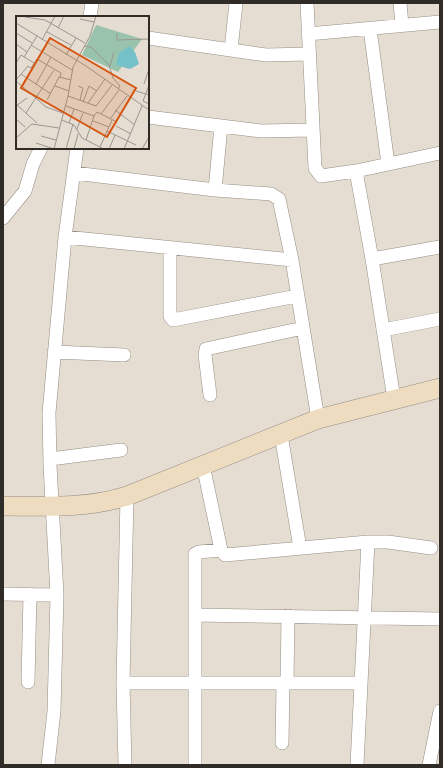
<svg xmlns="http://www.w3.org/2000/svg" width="443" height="768" font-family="Commissioner,sans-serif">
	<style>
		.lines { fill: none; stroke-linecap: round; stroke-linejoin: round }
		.street-casing { stroke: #958e84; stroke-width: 14 }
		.secondary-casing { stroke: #958e84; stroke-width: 20 }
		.street { stroke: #fff; stroke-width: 13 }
		.secondary { stroke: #eedcc0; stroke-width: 19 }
		.inset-road { fill: none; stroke: #9c968e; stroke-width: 1 }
		.view { fill: #d6540f; fill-opacity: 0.15; stroke: #d6540f; stroke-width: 2 }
		.inset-edge { fill: none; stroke: #2f2c28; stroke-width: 2 }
	</style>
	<rect width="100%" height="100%" fill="#e5ddd2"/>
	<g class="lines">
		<!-- street casing -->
		<g class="street-casing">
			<path id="street" d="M 307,3 L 315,168 L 321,176 L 356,171
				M 400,3 L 402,25
				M 90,17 L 92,3
				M 370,29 L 388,164
				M 308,34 L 440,22
				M 148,38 L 266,55 L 309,54
				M 231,50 L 236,3
				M 148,117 L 261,131 L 313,130
				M 74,173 L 215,190 L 271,194 L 279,199 L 292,260 L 318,419
				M 215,190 L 221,126
				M 3,218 L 25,191 L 33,164 L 41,148
				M 65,237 L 292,260
				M 170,248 L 170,316 L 173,320 L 297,296
				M 372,259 L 440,247
				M 383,330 L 440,319
				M 54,352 L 124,355
				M 210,395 L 205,355 L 206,349 L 303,328
				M 394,399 L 372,259 L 356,171 L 440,153
				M 281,435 L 300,548
				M 50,459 L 121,450
				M 203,465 L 221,550 L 225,555 L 368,542 L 388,542 L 431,548
				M 3,594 L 57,595
				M 195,615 L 440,619
				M 28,682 L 30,594
				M 123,683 L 361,683
				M 287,683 L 288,616
				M 282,743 L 283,683
				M 48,765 L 54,711 L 57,595 L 50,465 L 49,413 L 65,237 L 77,148
				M 125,765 L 123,683 L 127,496
				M 195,765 L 195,554 L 199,552 L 221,550
				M 357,765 L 368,542
				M 429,765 L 440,711"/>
		</g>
		<!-- secondary casing -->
		<g class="secondary-casing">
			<path id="secondary" d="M 3,506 C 46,506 85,509 127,496 L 318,419 L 440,388"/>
		</g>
		<!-- street -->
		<use href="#street" class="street"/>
		<!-- secondary -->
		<use href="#secondary" class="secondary"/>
	</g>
	<!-- overview -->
	<g transform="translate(16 16)">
		<rect width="133" height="133" fill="#e5ddd2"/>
		<path d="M 80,9 L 126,23 L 102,56 L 66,39 Z" fill="#9ac3ae"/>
		<path d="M 113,30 L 119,36 L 123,48 L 114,53 L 100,49 L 103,37 Z" fill="#74c1c9"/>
		<path class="inset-road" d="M 9,1 L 29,4 L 69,27M 64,3 L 78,6M 0,7 L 70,50 L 133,94M 42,12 L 48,0M 31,16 L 55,29M 0,17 L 16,27M 101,17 L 101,24 L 133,23M 26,24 L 39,0M 0,28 L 11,36M 15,29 L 56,54M 68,30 L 75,31 L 93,49 L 97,62 L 104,70 L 102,73M 50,39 L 60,22M 8,41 L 21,20M 0,47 L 5,39 L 18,47M 94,50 L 98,36M 5,58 L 35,78M 0,64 L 12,50 L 15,52 L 21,43 L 45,57 L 44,61M 0,65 L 30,91 L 47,97M 20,68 L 35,41M 128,68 L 133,53M 133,69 L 127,85 L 133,88M 39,70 L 53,75M 62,70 L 67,72 L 64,84M 120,75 L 133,79M 52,80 L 80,90 L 96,69M 31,84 L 43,61 L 55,64M 67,86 L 73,70 L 81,75M 72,87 L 89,63M 1,89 L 21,107M 0,90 L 11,82M 50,90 L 78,100 L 70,124M 99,94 L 119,109M 10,97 L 38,54M 85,98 L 103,74M 78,100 L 81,96 L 101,106M 0,103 L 9,111M 94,103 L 111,80M 46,104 L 58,109 L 66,122 L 88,133M 77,105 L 93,111M 53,107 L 58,93M 100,110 L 115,118M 61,113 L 67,97M 91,115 L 120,129M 25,120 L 40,124M 0,122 L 16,108 L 43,112M 20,127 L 38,133M 84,131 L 96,104M 38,133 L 52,80 L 57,51 L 74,20 L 80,0M 50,133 L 57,108M 58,133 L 62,118M 93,133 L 99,119M 108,133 L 126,90M 126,133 L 133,121"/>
		<path class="view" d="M 34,22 L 120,72 L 91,121 L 5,72 Z"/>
		<rect width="133" height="133" class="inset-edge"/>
	</g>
	<!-- border -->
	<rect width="443" height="768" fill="none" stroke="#2f2c28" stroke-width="8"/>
</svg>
